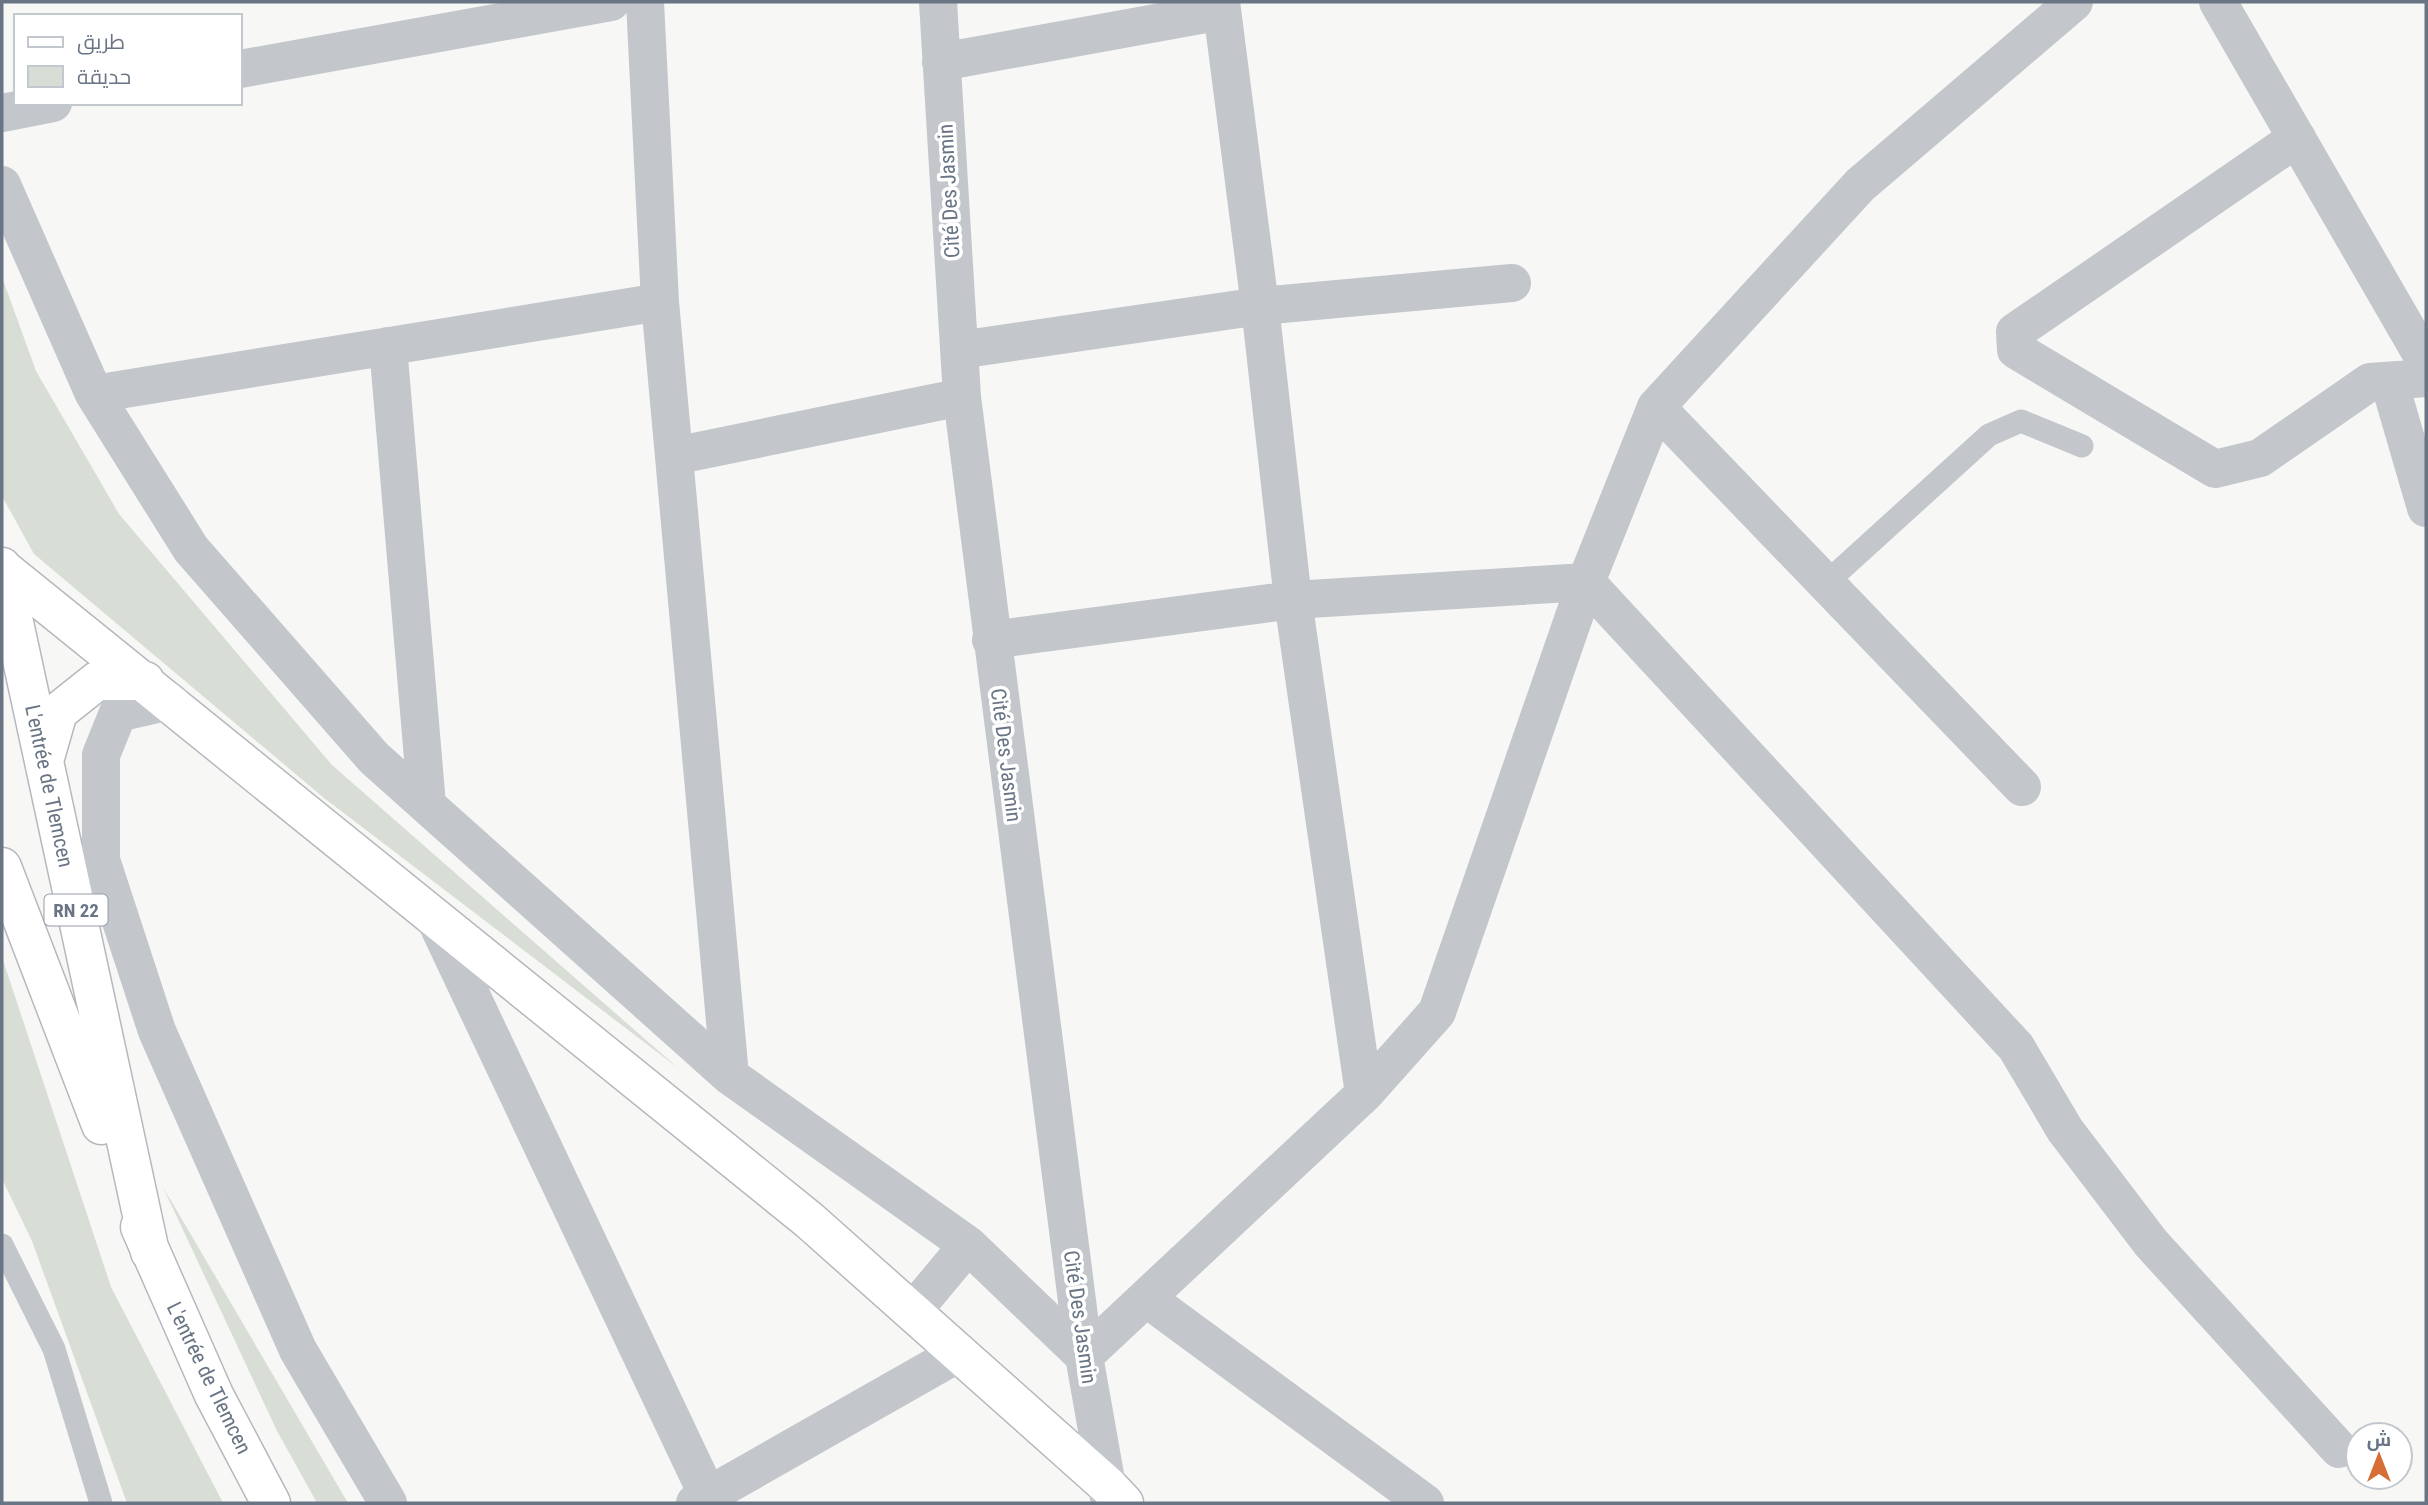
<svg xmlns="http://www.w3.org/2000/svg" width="2428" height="1505" font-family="'Roboto Condensed',Cairo,sans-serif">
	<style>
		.green { fill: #d8ded6 }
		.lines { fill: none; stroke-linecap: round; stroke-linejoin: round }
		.primary-casing { stroke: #b5b8bc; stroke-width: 41 }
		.lane { stroke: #c3c6ca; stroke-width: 23 }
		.street { stroke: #c3c6ca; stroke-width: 38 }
		.primary { stroke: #fff; stroke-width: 38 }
		.labels { text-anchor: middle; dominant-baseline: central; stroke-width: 7; stroke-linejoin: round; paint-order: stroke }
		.shield { fill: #fff; stroke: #969ea9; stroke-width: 2 }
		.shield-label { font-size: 19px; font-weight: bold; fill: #697584 }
		.street-label { font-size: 21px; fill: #697584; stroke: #fff }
	</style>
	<rect width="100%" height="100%" fill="#f7f7f5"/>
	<!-- green -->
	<path class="green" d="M 2,277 L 36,371 L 119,514 L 332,765 L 678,1068 L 324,798 L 34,554 L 2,496 Z
		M 2,957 L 111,1287 L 223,1503 L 127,1503 L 32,1241 L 2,1179 Z
		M 163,1187 L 348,1503 L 317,1503 L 277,1431 Z"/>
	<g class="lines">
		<!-- primary casing -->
		<g class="primary-casing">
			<path id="primary" d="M 2,567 L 150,1252
				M 2,568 L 809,1220 L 1108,1486 L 1124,1503
				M 44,761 L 58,712 L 97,681 L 145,681
				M 2,867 L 101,1125
				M 140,1227 L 214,1395 L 271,1503"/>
		</g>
		<!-- lane -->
		<path class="lane" d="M 1826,583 L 1989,435 L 2021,421 L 2082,446
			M 2,1245 L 54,1349 L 101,1503"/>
		<!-- street -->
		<path class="street" d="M 645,2 L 660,302 L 730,1076
			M 938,2 L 962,397 L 1084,1356 L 1110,1503
			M 1221,2 L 1260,306 L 1293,600 L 1364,1094
			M 2218,2 L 2426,362
			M 941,62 L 1222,11
			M 240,69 L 611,2
			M 2,113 L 53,103
			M 2297,138 L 2015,332 L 2016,350 L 2215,469 L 2260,458 L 2370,382 L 2426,378
			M 2,185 L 94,394 L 191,549 L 374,758 L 730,1076 L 968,1245 L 1084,1356
			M 388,346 L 427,805
			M 959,350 L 1260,306 L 1512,283
			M 2389,381 L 2426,508
			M 94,394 L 660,302
			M 1656,407 L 2022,787
			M 674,456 L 962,397
			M 991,640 L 1293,600 L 1586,582 L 2016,1047 L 2065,1130 L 2151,1243 L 2339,1449
			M 170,701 L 118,713 L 101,755 L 101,860 L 157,1031 L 298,1350 L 388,1503
			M 436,921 L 708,1496
			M 1146,1298 L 1425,1503
			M 912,1312 L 968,1245
			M 1084,1356 L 1364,1094 L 1437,1012 L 1586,582 L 1656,407 L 1860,185 L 2074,2
			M 695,1503 L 959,1353"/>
		<!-- primary -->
		<use href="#primary" class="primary"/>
	</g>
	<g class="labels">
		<!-- shield labels -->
		<rect class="shield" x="44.5" y="894.5" width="63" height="31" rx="5"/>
		<g class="shield-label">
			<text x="76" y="910">RN 22</text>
		</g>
		<!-- street labels -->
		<g class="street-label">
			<text transform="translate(949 191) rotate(-93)">Cité Des Jasmin</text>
			<text transform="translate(1006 755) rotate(83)">Cité Des Jasmin</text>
			<text transform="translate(49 786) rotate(78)">L'entrée de Tlemcen</text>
			<text transform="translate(1080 1317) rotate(82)">Cité Des Jasmin</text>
			<text transform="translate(209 1378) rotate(64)">L'entrée de Tlemcen</text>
		</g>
	</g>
	<!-- border -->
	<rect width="2428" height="1505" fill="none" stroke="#697584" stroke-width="7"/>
	<!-- legend -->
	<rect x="14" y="14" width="228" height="91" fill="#ffffff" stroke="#c3c8ce" stroke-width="2"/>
	<rect x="28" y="37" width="35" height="10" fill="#ffffff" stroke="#c3c8ce" stroke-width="2"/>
	<text x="77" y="49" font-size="21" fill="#697584">طريق</text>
	<rect x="28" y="66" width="35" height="21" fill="#d8ded6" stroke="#c3c8ce" stroke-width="2"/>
	<text x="77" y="84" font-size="21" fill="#697584">حديقة</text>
	<!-- north arrow -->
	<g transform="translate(2379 1456)"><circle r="33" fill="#ffffff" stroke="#c3c8ce" stroke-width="2"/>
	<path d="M0-5L12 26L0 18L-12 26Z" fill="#d66e36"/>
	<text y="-10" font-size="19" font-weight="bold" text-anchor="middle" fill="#697584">ش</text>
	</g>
</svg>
